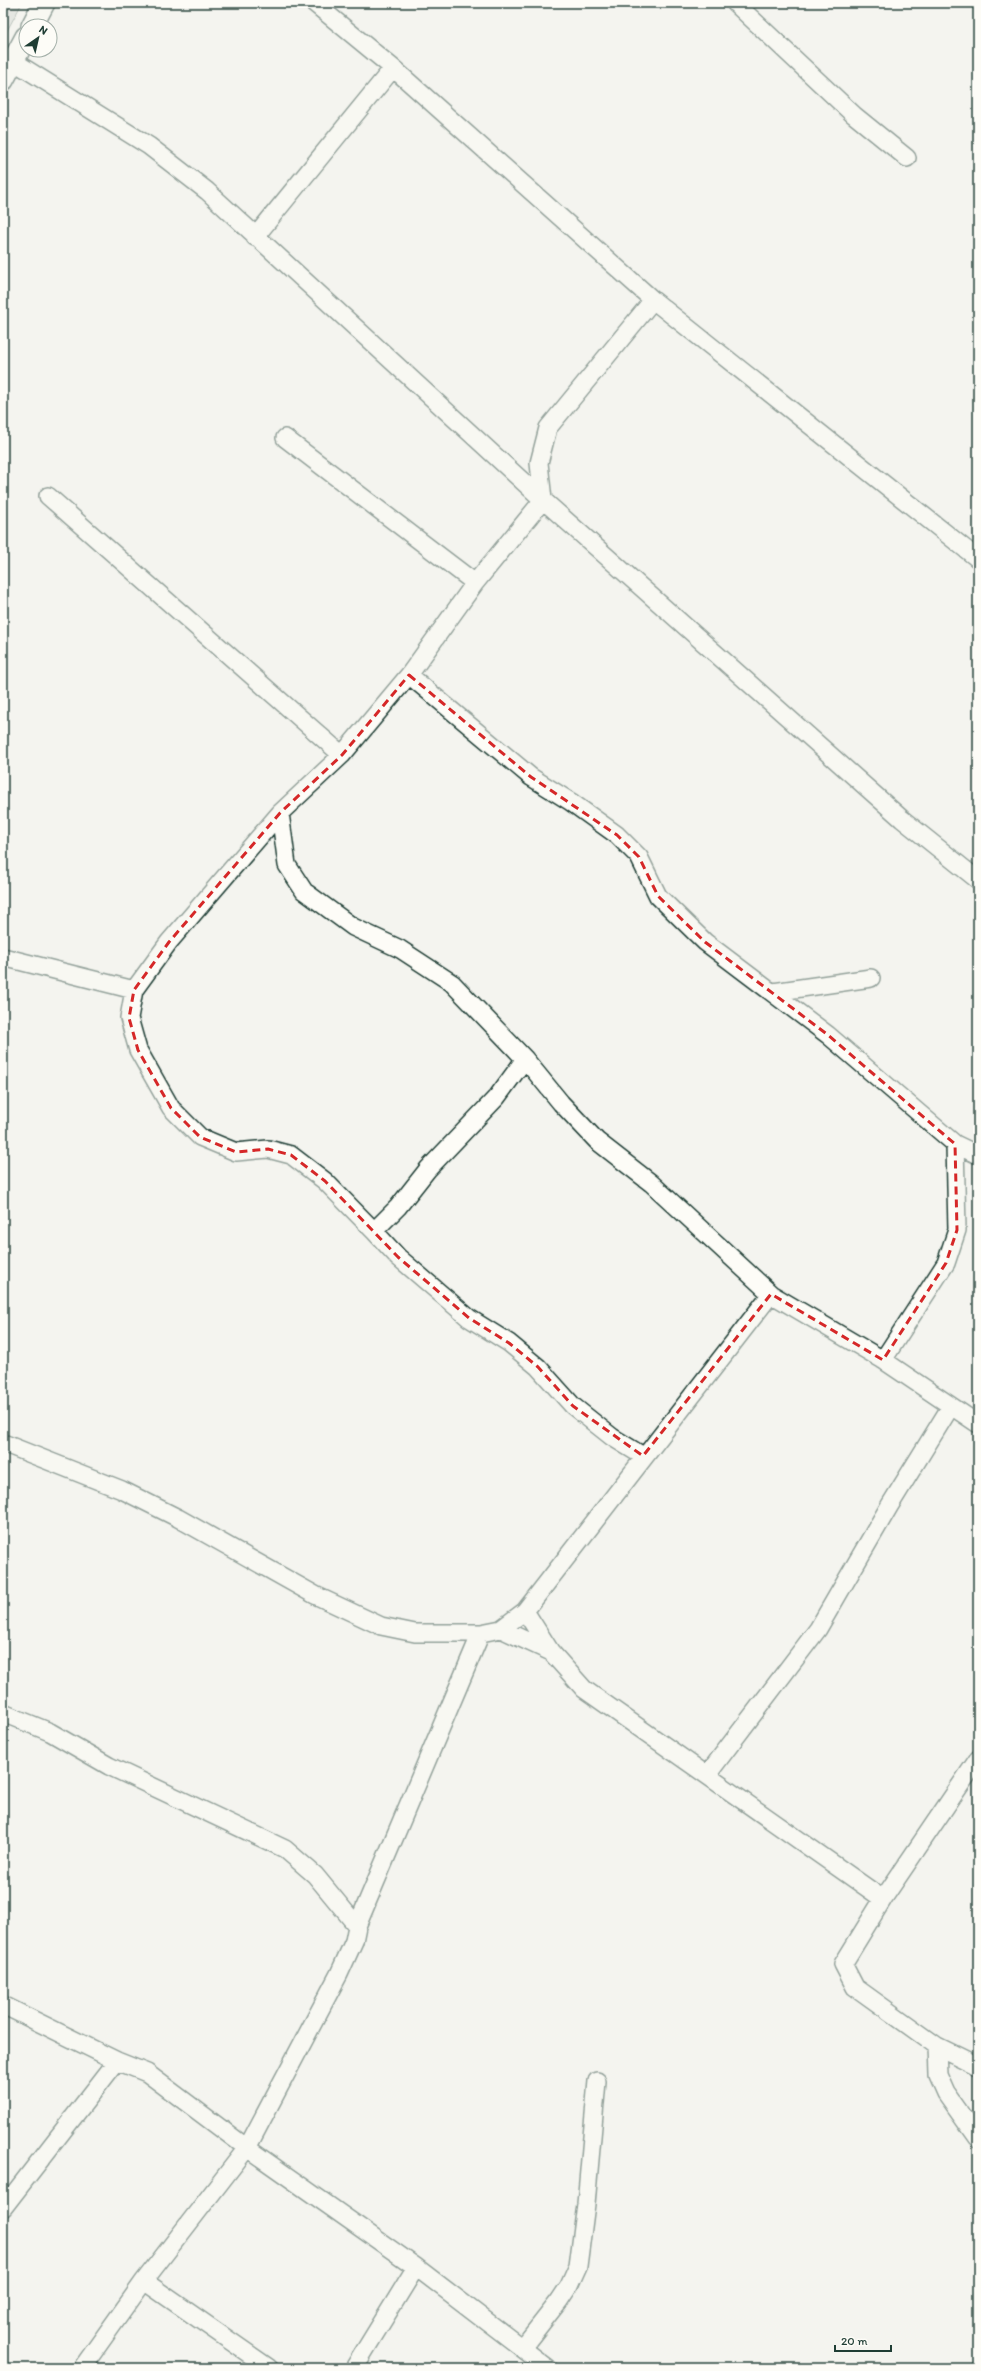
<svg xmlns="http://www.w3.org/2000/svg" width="981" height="2371" font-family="Itim,sans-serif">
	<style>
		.green { fill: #d1d6d1; stroke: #788a82 }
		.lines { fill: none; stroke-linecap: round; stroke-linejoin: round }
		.minor-casing { stroke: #1f3d34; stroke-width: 20 }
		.tertiary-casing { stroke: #1f3d34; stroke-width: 24 }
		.minor { stroke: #fdfcf7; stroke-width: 17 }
		.tertiary { stroke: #fdfcf7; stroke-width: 21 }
		.marked { fill: none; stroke: #d62828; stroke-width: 3; stroke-dasharray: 8 5; stroke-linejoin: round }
	</style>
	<rect width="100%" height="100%" fill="#f4f4ef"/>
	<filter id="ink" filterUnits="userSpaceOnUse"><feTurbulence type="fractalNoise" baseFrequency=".025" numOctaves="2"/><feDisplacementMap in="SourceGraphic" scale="8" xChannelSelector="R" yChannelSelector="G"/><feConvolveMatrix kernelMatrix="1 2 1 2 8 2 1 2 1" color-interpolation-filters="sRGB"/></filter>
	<g filter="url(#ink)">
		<!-- green -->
		<path class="green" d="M 3,3 L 22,3 L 3,38 Z"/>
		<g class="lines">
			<!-- minor casing -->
			<g class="minor-casing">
				<path id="minor" d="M 314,3 L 393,68 L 653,300 L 978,559
					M 735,3 L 854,115 L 907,158
					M 13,61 L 149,146 L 207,191 L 543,500 L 902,819 L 978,880
					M 255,237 L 393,68
					M 285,438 L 475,583
					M 48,496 L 342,755
					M 409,675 L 531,777 L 571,802 L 617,835 L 639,857 L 658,896 L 705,942 L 828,1035 L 955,1144 L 978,1155
					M 280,813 L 287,865 L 304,891 L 353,927 L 400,949 L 452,983 L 525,1059 L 561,1103 L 597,1141 L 651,1183 L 771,1294 L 883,1360 L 978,1424
					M 3,957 L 134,990
					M 773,992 L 871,978
					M 525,1059 L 497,1097 L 428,1169 L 398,1207 L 374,1231 L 398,1257 L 469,1318 L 509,1343 L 538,1367 L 573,1406 L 612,1437 L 643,1456
					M 374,1231 L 325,1181 L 291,1155 L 268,1149 L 236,1152 L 200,1137 L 171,1108 L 138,1050 L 129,1018 L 134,990 L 169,942 L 280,813 L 342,755 L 409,675 L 475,583 L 543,500 L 539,463 L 548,428 L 653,300
					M 883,1360 L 946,1263 L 957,1230 L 955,1144
					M 3,1443 L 122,1490 L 178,1518 L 315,1595 L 381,1626 L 415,1633 L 481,1633 L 501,1629 L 525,1611 L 551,1652 L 584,1689 L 883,1899
					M 525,1611 L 771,1294
					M 501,1629 L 551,1652
					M 3,1713 L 50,1732 L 109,1766 L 285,1849 L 315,1875 L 357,1926
					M 978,1759 L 883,1899 L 843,1964 L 855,1987 L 937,2046 L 978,2066
					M 707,1775 L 818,1629 L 890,1505 L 951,1406
					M 3,2005 L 117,2061 L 147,2073 L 247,2148 L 416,2267 L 548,2368
					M 937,2046 L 938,2075 L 946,2093 L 978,2138
					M 3,2208 L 117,2061
					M 144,2281 L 269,2368
					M 522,2348 L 559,2301 L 569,2286 L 578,2266 L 586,2204 L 597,2081
					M 82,2368 L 144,2281 L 247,2148 L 339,1974 L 354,1941 L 357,1926 L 481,1633
					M 354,2368 L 416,2267"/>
			</g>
			<!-- tertiary casing -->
			<g class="tertiary-casing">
				<path id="tertiary" d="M 32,26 L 44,3
					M 3,80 L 26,37"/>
			</g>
			<!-- minor -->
			<use href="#minor" class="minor"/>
			<!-- tertiary -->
			<use href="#tertiary" class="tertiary"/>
		</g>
	</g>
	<!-- marked area -->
	<path d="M0 0H981V2371H0ZM 409,675 L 531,777 L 617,835 L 639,857 L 658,896 L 705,942 L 828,1035 L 955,1144 L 957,1230 L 946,1263 L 883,1360 L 771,1294 L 643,1456 L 573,1406 L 538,1367 L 509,1343 L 469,1318 L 398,1257 L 325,1181 L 291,1155 L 268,1149 L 236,1152 L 200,1137 L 171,1108 L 138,1050 L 129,1018 L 134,990 L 169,942 L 280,813 L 342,755 Z" fill="#f4f4ef" fill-opacity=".55" fill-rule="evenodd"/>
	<path class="marked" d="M 409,675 L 531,777 L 617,835 L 639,857 L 658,896 L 705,942 L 828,1035 L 955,1144 L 957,1230 L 946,1263 L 883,1360 L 771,1294 L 643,1456 L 573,1406 L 538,1367 L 509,1343 L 469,1318 L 398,1257 L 325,1181 L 291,1155 L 268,1149 L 236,1152 L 200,1137 L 171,1108 L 138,1050 L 129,1018 L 134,990 L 169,942 L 280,813 L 342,755 Z"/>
	<!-- margin -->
	<rect width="981" height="2371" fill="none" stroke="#fdfcf7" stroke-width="16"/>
	<rect x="8" y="8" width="965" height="2355" fill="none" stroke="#1f3d34" stroke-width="1.5" filter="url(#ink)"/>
	<!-- north arrow -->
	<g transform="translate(38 38) rotate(34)"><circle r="19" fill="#fdfcf7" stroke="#a4b0a9"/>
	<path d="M0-3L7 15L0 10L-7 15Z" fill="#1f3d34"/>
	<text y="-6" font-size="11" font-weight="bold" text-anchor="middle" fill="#1f3d34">N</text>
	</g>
	<!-- scale -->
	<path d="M835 2345v6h56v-6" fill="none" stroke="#1f3d34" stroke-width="2"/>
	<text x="841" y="2345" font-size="12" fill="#1f3d34" stroke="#fdfcf7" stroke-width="3" paint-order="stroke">20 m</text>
</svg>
